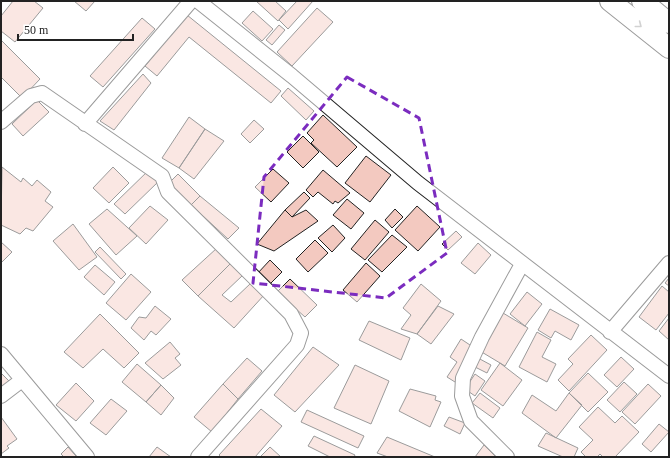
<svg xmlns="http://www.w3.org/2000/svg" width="670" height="458" font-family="'Times New Roman',serif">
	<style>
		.building { fill: #f3c9c0; stroke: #222 }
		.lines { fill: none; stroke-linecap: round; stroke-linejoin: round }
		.street-casing { stroke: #222; stroke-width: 16 }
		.secondary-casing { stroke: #222; stroke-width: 22 }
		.street { stroke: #fff; stroke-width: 14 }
		.secondary { stroke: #fff; stroke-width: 20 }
		.oneway { stroke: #9c9c9c }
		.marked { fill: none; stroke: #7b2cbf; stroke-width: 3; stroke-dasharray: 8 5; stroke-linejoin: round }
	</style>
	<rect width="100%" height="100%" fill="#fff"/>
	<!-- building -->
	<path class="building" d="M 13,1 L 34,1 L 43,8 L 15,42 L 1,31 L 1,16 Z
		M 74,1 L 95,1 L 86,11 Z
		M 256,1 L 275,1 L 286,11 L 278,21 Z
		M 297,1 L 313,1 L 288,29 L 279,20 Z
		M 317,8 L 333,22 L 292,66 L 277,52 Z
		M 253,11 L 273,29 L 262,41 L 242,23 Z
		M 187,15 L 281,91 L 271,103 L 189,37 L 157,76 L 145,66 Z
		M 142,18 L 155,29 L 103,87 L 90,76 Z
		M 279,25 L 285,30 L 272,45 L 266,40 Z
		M 1,40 L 40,79 L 22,98 L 1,77 Z
		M 143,74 L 151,83 L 114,130 L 100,121 Z
		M 288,88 L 314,111 L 306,120 L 281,96 Z
		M 37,100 L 49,112 L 23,136 L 12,124 Z
		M 323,115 L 357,147 L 337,167 L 311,143 L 314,140 L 307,133 Z
		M 189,117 L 205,129 L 179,168 L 162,158 Z
		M 254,120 L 264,129 L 250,143 L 241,134 Z
		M 205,129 L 224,141 L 194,179 L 179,168 Z
		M 303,136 L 319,152 L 303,168 L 287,152 Z
		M 366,156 L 391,175 L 370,202 L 345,183 Z
		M 2,167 L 21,182 L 23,178 L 32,186 L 37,180 L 51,192 L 45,201 L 53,207 L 33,231 L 26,228 L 20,234 L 1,225 Z
		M 113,167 L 129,183 L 109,203 L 93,188 Z
		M 151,168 L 159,181 L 125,214 L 114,204 Z
		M 273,169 L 289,183 L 271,202 L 255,187 Z
		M 323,170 L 350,193 L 338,203 L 335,201 L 333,204 L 318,192 L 313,197 L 306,190 Z
		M 178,174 L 200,196 L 191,205 L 169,183 Z
		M 304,192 L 310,198 L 292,217 L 285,210 Z
		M 200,196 L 239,228 L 228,239 L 191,205 Z
		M 347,199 L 364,213 L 351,229 L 333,215 Z
		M 150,206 L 168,220 L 146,244 L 129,228 Z
		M 417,206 L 440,227 L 418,251 L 395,230 Z
		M 107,209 L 137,236 L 116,255 L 89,224 Z
		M 395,209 L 403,217 L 392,228 L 385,220 Z
		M 285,210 L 292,217 L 306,210 L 318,221 L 274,251 L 257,244 Z
		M 375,220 L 389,232 L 365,260 L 351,249 Z
		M 73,224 L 97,257 L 79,270 L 53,241 Z
		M 333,225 L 345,238 L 332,252 L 318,238 Z
		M 456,231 L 462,237 L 448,250 L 442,244 Z
		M 392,235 L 407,247 L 382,272 L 368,260 Z
		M 315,240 L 328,253 L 308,272 L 296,259 Z
		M 1,242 L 12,252 L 2,262 L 1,261 Z
		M 478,243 L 491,255 L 475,274 L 461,263 Z
		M 100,247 L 126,274 L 121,279 L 95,252 Z
		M 217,248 L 231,263 L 198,296 L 182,280 Z
		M 270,260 L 282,272 L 269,285 L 257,274 Z
		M 231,263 L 243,275 L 222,295 L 231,302 L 251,283 L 265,294 L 234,328 L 198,296 Z
		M 366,263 L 380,276 L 357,302 L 343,290 Z
		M 95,265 L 115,282 L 104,295 L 84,277 Z
		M 131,274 L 151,292 L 126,320 L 106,303 Z
		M 669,278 L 669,286 L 665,283 Z
		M 290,279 L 317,305 L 305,317 L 277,292 Z
		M 421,284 L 441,301 L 417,334 L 401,329 L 411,315 L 403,308 Z
		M 662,286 L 669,292 L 669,313 L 656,330 L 639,317 Z
		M 527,292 L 542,304 L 525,326 L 510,314 Z
		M 155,306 L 171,319 L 156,335 L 151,331 L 144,340 L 131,328 L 139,317 L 146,318 Z
		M 438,306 L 454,314 L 431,344 L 417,334 Z
		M 550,309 L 579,325 L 571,340 L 555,331 L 551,338 L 538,330 Z
		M 503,313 L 528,328 L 505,366 L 480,351 Z
		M 100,314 L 139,353 L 124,368 L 103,349 L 83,368 L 64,352 Z
		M 669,318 L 669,340 L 659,331 Z
		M 369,321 L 410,338 L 401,360 L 359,340 Z
		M 537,332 L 551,340 L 542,357 L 556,364 L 547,382 L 519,367 Z
		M 591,335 L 607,350 L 569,391 L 558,380 L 573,364 L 568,359 Z
		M 461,339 L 473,347 L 465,368 L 455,382 L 447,377 L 457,362 L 450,357 Z
		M 170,342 L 180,354 L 175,358 L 181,365 L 163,379 L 145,363 Z
		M 313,347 L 339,365 L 295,412 L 274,395 Z
		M 621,357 L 634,369 L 617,387 L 604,375 Z
		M 247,358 L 262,371 L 238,399 L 223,384 Z
		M 478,358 L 491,365 L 487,373 L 473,366 Z
		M 500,363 L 522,380 L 503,406 L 481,390 Z
		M 137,364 L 161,385 L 146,402 L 122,382 Z
		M 355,365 L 389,381 L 371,424 L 334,408 Z
		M 1,373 L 9,381 L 1,388 Z
		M 588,373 L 608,392 L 588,412 L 569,393 Z
		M 475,374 L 485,381 L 475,396 L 465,389 Z
		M 624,382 L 637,394 L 620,412 L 607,400 Z
		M 76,383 L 94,401 L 76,421 L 56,405 Z
		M 223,384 L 238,399 L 212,432 L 194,417 Z
		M 648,384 L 661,396 L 635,424 L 622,412 Z
		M 161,385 L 174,398 L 161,415 L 146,402 Z
		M 410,389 L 436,396 L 435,400 L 441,402 L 430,427 L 399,411 Z
		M 480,393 L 500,408 L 493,418 L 472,403 Z
		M 569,393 L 582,405 L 556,438 L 522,413 L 532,395 L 556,411 Z
		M 111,399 L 127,411 L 106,435 L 90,423 Z
		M 598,407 L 615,423 L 622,416 L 639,432 L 615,457 L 603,457 L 600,454 L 597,457 L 586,457 L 581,452 L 593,440 L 579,427 Z
		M 261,409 L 282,426 L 255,457 L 221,457 L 219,455 Z
		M 307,410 L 364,436 L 358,448 L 301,422 Z
		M 1,417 L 17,439 L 7,446 L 9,448 L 1,454 Z
		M 449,417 L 465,423 L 460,434 L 444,426 Z
		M 659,424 L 669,432 L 651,452 L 642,444 Z
		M 546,433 L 578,448 L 574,457 L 563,457 L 538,446 Z
		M 314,436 L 355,455 L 354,457 L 330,457 L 308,446 Z
		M 387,437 L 435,457 L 388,457 L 377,453 Z
		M 484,445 L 496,457 L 475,457 Z
		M 68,447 L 76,456 L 74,457 L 64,457 L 61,454 Z
		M 157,447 L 171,457 L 149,457 Z
		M 270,447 L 281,457 L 260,457 Z"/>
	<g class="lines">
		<!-- street casing -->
		<g class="street-casing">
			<path id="street" d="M 198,1 L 292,76 L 418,183 L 669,376
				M 1,122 L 31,96 L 42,93 L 162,176 L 168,192 L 291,314 L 301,333 L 297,345 L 198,457
				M 85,124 L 191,1
				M 610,332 L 669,263
				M 1,354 L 87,457
				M 1,396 L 22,380
				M 507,457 L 471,421 L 462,396 L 463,378 L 482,337 L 522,264"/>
		</g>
		<!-- secondary casing -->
		<g class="secondary-casing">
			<path id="secondary" d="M 610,1 L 669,48
				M 642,1 L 669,23"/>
		</g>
		<!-- street -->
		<use href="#street" class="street"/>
		<!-- secondary -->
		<use href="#secondary" class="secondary"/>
	</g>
	<!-- one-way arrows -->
	<defs><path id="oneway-chevron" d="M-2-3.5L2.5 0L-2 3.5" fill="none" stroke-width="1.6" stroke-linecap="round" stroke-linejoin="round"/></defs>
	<use class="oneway" href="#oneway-chevron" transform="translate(639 25) rotate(38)"/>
	<!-- marked area -->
	<path d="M0 0H670V458H0ZM 347,77 L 419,118 L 447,253 L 386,298 L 253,283 L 264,177 Z" fill="#fff" fill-opacity=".55" fill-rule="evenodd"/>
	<path class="marked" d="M 347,77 L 419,118 L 447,253 L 386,298 L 253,283 L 264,177 Z"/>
	<!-- border -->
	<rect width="670" height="458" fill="none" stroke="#222222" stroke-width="4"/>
	<!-- scale -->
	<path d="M18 34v6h115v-6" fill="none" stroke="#222222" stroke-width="2"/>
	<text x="24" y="34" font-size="12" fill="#222222" stroke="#ffffff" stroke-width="3" paint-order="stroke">50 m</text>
</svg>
